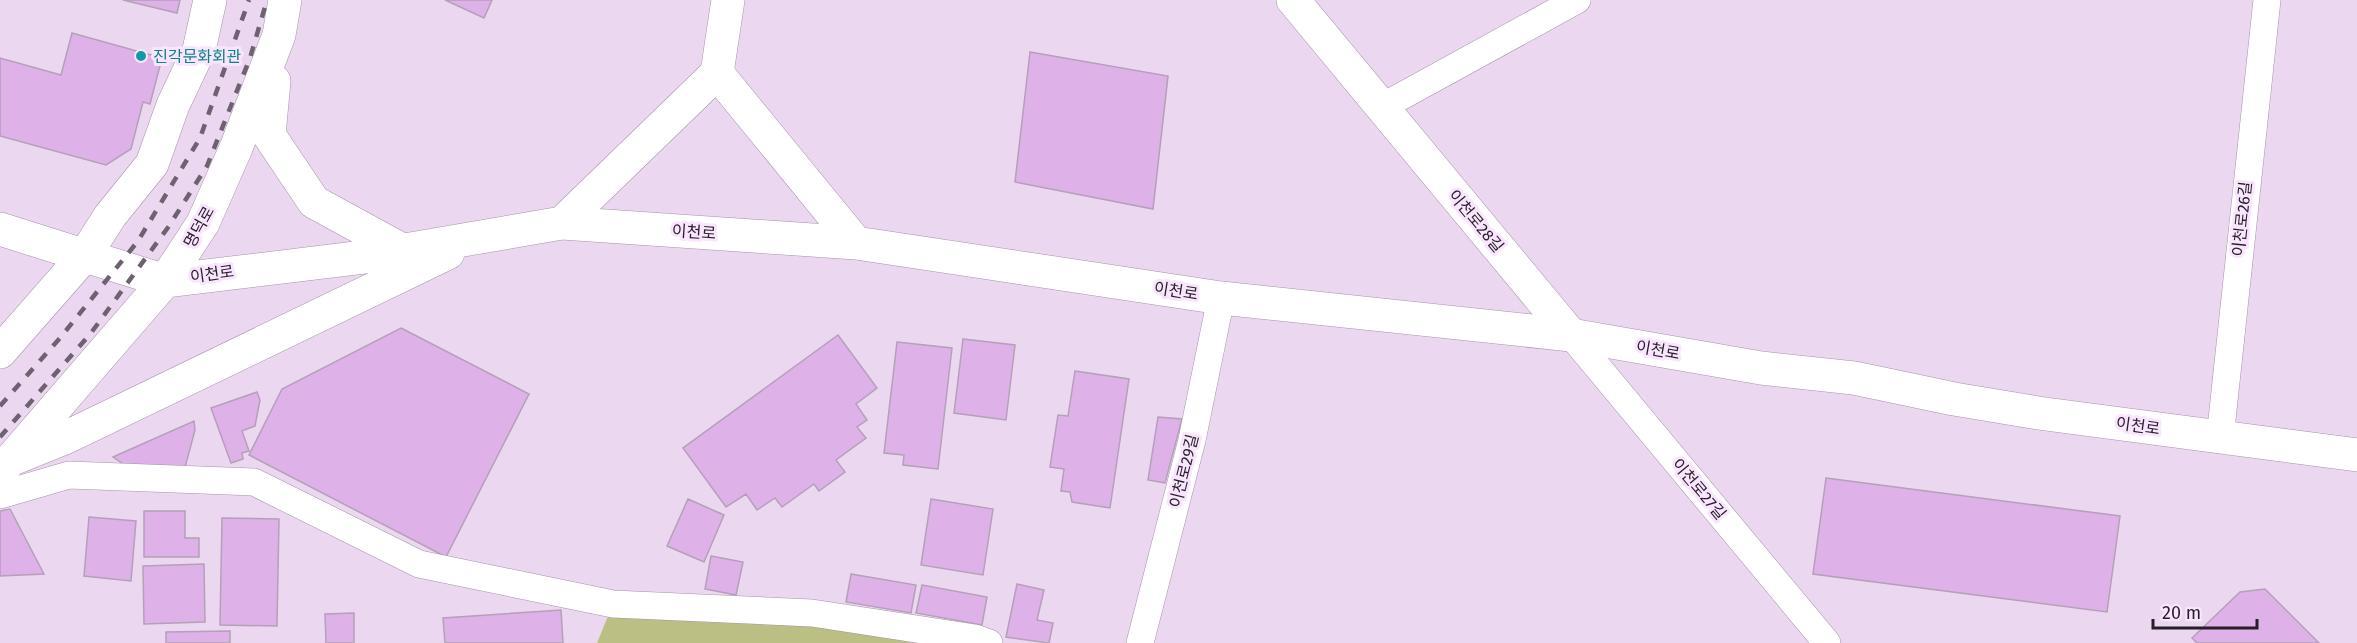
<svg xmlns="http://www.w3.org/2000/svg" width="2357" height="643" font-family="'Fira Sans','Noto Sans KR',sans-serif">
	<style>
		.green { fill: #bcbf83 }
		.building { fill: #deb1e8; stroke: #b4a0b8; stroke-width: 1.5 }
		.lines { fill: none; stroke-linecap: round; stroke-linejoin: round }
		.minor-casing { stroke: #a693aa; stroke-width: 28 }
		.tertiary-casing { stroke: #a693aa; stroke-width: 34 }
		.secondary-casing { stroke: #a693aa; stroke-width: 34 }
		.minor { stroke: #fff; stroke-width: 27 }
		.tertiary { stroke: #fff; stroke-width: 33 }
		.secondary { stroke: #fff; stroke-width: 33 }
		.rail { stroke: #6e6271; stroke-width: 4.5; stroke-dasharray: 10 10; stroke-linecap: butt }
		.culture-dot { fill: #0f9aa8; stroke: #f9e5fd; stroke-width: 2 }
		.labels { text-anchor: middle; dominant-baseline: central; stroke-width: 6; stroke-linejoin: round; paint-order: stroke }
		.culture-label { font-size: 16px; fill: #0d838f; stroke: #f9e5fd; text-anchor: start }
		.street-label { font-size: 16px; fill: #261f28; stroke: #f9e5fd }
	</style>
	<rect width="100%" height="100%" fill="#ecd7f0"/>
	<!-- green -->
	<path class="green" d="M 613,604 L 989,643 L 597,643 Z"/>
	<!-- building -->
	<path class="building" d="M 123,0 L 180,0 L 177,13 Z
		M 445,0 L 492,0 L 484,18 Z
		M 72,33 L 162,58 L 150,104 L 143,102 L 131,149 L 106,165 L 0,136 L 0,58 L 61,75 Z
		M 1030,52 L 1168,76 L 1153,209 L 1015,182 Z
		M 401,328 L 529,394 L 446,557 L 249,455 L 282,389 Z
		M 838,335 L 877,388 L 856,404 L 867,420 L 857,427 L 866,438 L 836,460 L 845,472 L 819,491 L 814,484 L 782,507 L 775,498 L 757,510 L 746,494 L 726,507 L 683,448 Z
		M 963,339 L 1015,345 L 1006,420 L 954,413 Z
		M 897,342 L 952,348 L 938,469 L 903,465 L 904,455 L 884,453 Z
		M 1075,371 L 1129,379 L 1110,508 L 1072,502 L 1070,492 L 1061,491 L 1064,469 L 1050,467 L 1058,415 L 1068,416 Z
		M 257,392 L 260,400 L 255,426 L 242,431 L 249,451 L 242,453 L 243,459 L 231,463 L 211,408 Z
		M 1158,417 L 1182,419 L 1165,483 L 1148,480 Z
		M 194,421 L 195,430 L 183,475 L 136,473 L 113,457 Z
		M 1826,478 L 2120,516 L 2107,612 L 1813,574 Z
		M 688,499 L 724,515 L 704,562 L 667,546 Z
		M 931,499 L 993,509 L 983,575 L 921,565 Z
		M 10,509 L 44,574 L 0,576 L 0,511 Z
		M 144,511 L 185,511 L 185,538 L 199,538 L 199,557 L 144,557 Z
		M 89,517 L 136,521 L 131,581 L 84,576 Z
		M 222,518 L 279,519 L 277,626 L 220,625 Z
		M 711,556 L 743,562 L 736,595 L 705,589 Z
		M 204,564 L 205,622 L 144,624 L 143,566 Z
		M 851,574 L 916,585 L 911,613 L 846,602 Z
		M 1017,584 L 1044,590 L 1037,620 L 1053,623 L 1049,643 L 1006,637 Z
		M 922,585 L 987,597 L 982,625 L 916,613 Z
		M 2265,589 L 2319,643 L 2197,643 L 2192,638 L 2240,592 Z
		M 561,610 L 563,643 L 445,643 L 443,618 Z
		M 354,613 L 354,643 L 326,643 L 325,614 Z
		M 230,631 L 230,643 L 166,643 L 166,632 Z"/>
	<g class="lines">
		<!-- minor casing -->
		<g class="minor-casing">
			<path id="minor" d="M 1380,108 L 1577,0
				M 1571,335 L 1827,643
				M 2220,438 L 2267,0
				M 0,495 L 69,475 L 254,482 L 419,564 L 613,604 L 812,613 L 975,638 L 989,643
				M 1140,643 L 1192,440 L 1221,298"/>
		</g>
		<!-- tertiary casing -->
		<g class="tertiary-casing">
			<path id="tertiary" d="M 1293,0 L 1571,335
				M 717,73 L 728,0"/>
		</g>
		<!-- secondary casing -->
		<g class="secondary-casing">
			<path id="secondary" d="M 274,81 L 269,135 L 314,202 L 402,250
				M 562,223 L 717,73 L 856,243
				M 0,229 L 165,281 L 364,257 L 562,223 L 856,243 L 1221,298 L 1571,335 L 1761,368 L 1854,378 L 1954,399 L 2038,413 L 2357,455
				M 0,352 L 85,255 L 110,216 L 152,164 L 173,105 L 199,50 L 210,0
				M 15,458 L 67,437 L 448,253
				M 0,472 L 165,281 L 203,223 L 236,148 L 279,35 L 285,0"/>
		</g>
		<!-- minor -->
		<use href="#minor" class="minor"/>
		<!-- tertiary -->
		<use href="#tertiary" class="tertiary"/>
		<!-- secondary -->
		<use href="#secondary" class="secondary"/>
		<!-- rail -->
		<path class="rail" d="M 0,406 L 60,338 L 138,241 L 200,138 L 249,0
			M 0,437 L 91,333 L 169,226 L 207,166 L 250,58 L 267,0"/>
	</g>
	<!-- markers -->
	<circle class="culture-dot" cx="141" cy="56" r="6"/>
	<g class="labels">
		<!-- culture labels -->
		<g class="culture-label">
			<text x="153" y="56">진각문화회관</text>
		</g>
		<!-- street labels -->
		<g class="street-label">
			<text transform="translate(2242 219) rotate(-84)">이천로26길</text>
			<text transform="translate(1476 221) rotate(50)">이천로28길</text>
			<text transform="translate(199 227) rotate(-61)">명덕로</text>
			<text transform="translate(694 232) rotate(4)">이천로</text>
			<text transform="translate(212 274) rotate(-8)">이천로</text>
			<text transform="translate(1176 291) rotate(9)">이천로</text>
			<text transform="translate(1658 350) rotate(10)">이천로</text>
			<text transform="translate(2138 426) rotate(8)">이천로</text>
			<text transform="translate(1184 471) rotate(-76)">이천로29길</text>
			<text transform="translate(1699 489) rotate(50)">이천로27길</text>
		</g>
	</g>
	<!-- scale -->
	<path d="M2153 619v9h104v-9" fill="none" stroke="#261f28" stroke-width="3"/>
	<text x="2162" y="619" font-size="18" fill="#261f28" stroke="#f9e5fd" stroke-width="4.5" paint-order="stroke">20 m</text>
</svg>
